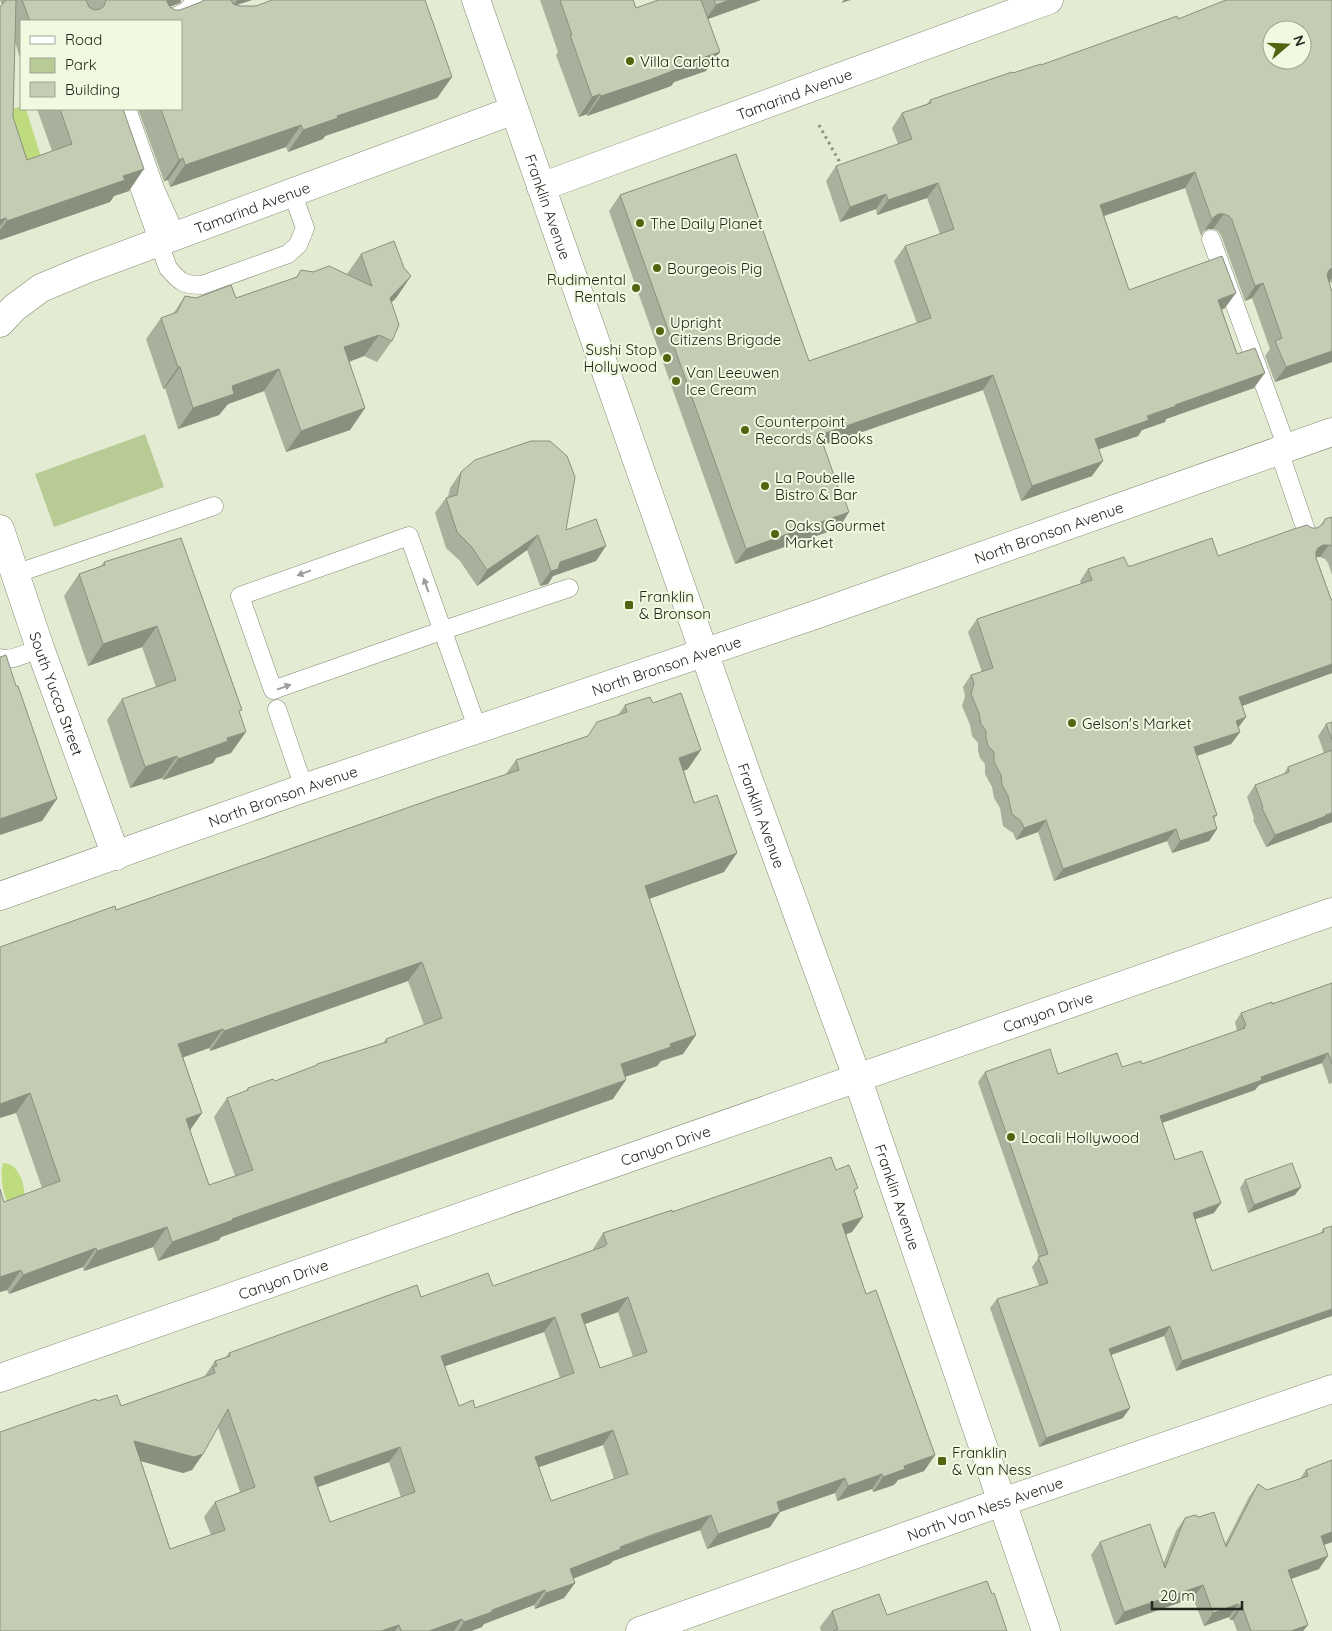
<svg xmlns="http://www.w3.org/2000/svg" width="1332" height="1631" font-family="Quicksand,sans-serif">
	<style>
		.green { fill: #b9cb95 }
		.water { fill: #bedb7d }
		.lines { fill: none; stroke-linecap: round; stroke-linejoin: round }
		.lane-casing { stroke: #828a73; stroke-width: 19 }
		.street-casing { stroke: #828a73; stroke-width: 29 }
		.secondary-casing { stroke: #828a73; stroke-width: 29 }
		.path { stroke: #8a907e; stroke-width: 3; stroke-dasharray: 2.5 4; stroke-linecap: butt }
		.lane { stroke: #fff; stroke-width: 18 }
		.street { stroke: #fff; stroke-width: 28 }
		.secondary { stroke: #fff; stroke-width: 28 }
		.wall { fill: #a9b09b; fill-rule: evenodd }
		.shaded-wall { fill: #89907e }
		.building { fill: #c4cdb4; stroke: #89907e; fill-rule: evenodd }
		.oneway { fill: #9c9d99 }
		.poi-dot { fill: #516511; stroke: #f1fae0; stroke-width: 2 }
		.labels { text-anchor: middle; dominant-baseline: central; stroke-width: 4; stroke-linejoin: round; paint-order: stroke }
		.poi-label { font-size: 15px; fill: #23261d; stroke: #f1fae0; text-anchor: start }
		.street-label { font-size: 15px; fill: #23261d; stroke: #f1fae0 }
	</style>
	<rect width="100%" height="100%" fill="#e3ecd3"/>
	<!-- green -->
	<path class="green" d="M 145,434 L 164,487 L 54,527 L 35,474 Z"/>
	<!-- water -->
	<path class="water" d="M 21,106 L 21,109 L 26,109 L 41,157 L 13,167 L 9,107 L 16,108 Z
		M 3,1163 C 19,1163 26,1186 24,1199 L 10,1206 C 2,1196 0,1173 3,1163 Z"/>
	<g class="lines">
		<!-- lane casing -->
		<g class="lane-casing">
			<path id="lane" d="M 162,21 C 174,17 191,13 194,0
				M 127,109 L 156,191 L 176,235
				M 129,159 L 168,268 C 180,282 183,285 202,285 L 288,254 L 298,245 L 305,228 L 292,192
				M 1211,239 L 1287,448
				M 1279,451 L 1306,530
				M 15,574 L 214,506
				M 0,658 C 12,662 29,652 40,648
				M 277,709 L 304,788
				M 478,730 L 409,536 L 240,596 L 273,690 L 441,631 L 569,588"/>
		</g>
		<!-- street casing -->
		<g class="street-casing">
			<g id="street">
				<path id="s1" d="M 541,187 L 1049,0"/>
				<path id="s2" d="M 0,323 L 14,308 L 41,288 L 84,270 L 514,110"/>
				<path id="s3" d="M 0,529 L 40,648 L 116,856"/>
				<path id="s4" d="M 0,1378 L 1332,912"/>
				<path id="s5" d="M 640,1631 L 1002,1502 L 1332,1389"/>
			</g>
		</g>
		<!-- secondary casing -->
		<g class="secondary-casing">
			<g id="secondary">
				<path id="s6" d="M 476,0 L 748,778 L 857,1077 L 1046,1631"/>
				<path id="s7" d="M 0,896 L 304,788 L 815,615 L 1332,432"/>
			</g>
		</g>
		<!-- path -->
		<path class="path" d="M 819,125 L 839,161 L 840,167"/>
		<!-- lane -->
		<use href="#lane" class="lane"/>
		<!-- street -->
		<use href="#street" class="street"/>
		<!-- secondary -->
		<use href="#secondary" class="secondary"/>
	</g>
	<!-- wall -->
	<path class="wall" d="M 0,0 L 181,0 L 180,3 L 169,7 L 175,10 L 180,10 L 201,2 L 204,0 L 252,0 L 237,5 L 452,77 L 437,98 L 325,136 L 323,139 L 288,152 L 286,147 L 170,187 L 168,180 L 164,181 L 138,109 L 181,109 L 181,21 L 21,21 L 21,62 L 15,42 L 13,117 L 27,160 L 52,151 L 37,109 L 123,109 L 129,191 L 114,196 L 110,202 L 0,240 L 0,7 L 2,5 Z
		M 540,0 L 633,0 L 636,8 L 658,0 L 761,0 L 708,19 L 706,71 L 674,82 L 671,86 L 636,99 L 587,116 L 587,114 L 579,117 L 556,55 L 558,52 Z
		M 1332,0 L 1332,283 L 1329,282 L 1332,362 L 1275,382 L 1265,356 L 1270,349 L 1252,298 L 1245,301 L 1221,235 L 1218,231 L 1213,229 L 1208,229 L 1204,231 L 1201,236 L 1185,188 L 1104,216 L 1129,290 L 1225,308 L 1222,310 L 1237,354 L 1254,388 L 1166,419 L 1165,422 L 1142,430 L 1138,436 L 1099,449 L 1092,476 L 1021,501 L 983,390 L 824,445 L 839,528 L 735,564 L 609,211 L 620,195 L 809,361 L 917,323 L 894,261 L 905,246 L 940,234 L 927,198 L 877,215 L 876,209 L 840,222 L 826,181 L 836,166 L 898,144 L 892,128 L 902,113 L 927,104 L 930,100 L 1041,65 L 1178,19 Z
		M 361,254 L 404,268 L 411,276 L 396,298 L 392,302 L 392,341 L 377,362 L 364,356 L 349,362 L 365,408 L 350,430 L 286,452 L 264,391 L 228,404 L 219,415 L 178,429 L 165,388 L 163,389 L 146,339 L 161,318 L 173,314 L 185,296 L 196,298 L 236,298 L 296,278 L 301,270 L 313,272 L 347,274 Z
		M 461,472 L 566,530 L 596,561 L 553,576 L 548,584 L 540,586 L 527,550 L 477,586 L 460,561 L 446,548 L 435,513 L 446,498 L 448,497 L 450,488 Z
		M 1332,517 L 1332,575 L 1328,563 L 1325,559 L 1320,557 L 1316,557 L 1331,599 L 1332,601 L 1332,673 L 1242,706 L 1246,717 L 1238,728 L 1240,732 L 1231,744 L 1197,756 L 1217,815 L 1214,819 L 1217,829 L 1209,841 L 1172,853 L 1167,841 L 1054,881 L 1038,832 L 1016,840 L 1013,833 L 1003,826 L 1000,808 L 994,798 L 992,787 L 985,774 L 985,764 L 980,758 L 978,750 L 978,743 L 972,736 L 970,725 L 962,706 L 965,696 L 963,687 L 971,675 L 982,672 L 968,632 L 977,619 L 1081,584 L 1080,581 L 1088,569 L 1128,566 L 1218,556 L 1312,528 L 1317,528 L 1320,526 L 1325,519 Z
		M 104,562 L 240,713 L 231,753 L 216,758 L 213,763 L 163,780 L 162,778 L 130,788 L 107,720 L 122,699 L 156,687 L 142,647 L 88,666 L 64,596 L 79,574 L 101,566 Z
		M 653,703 L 688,769 L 684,771 L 694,803 L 724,872 L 649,899 L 696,1035 L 683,1054 L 661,1061 L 657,1066 L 625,1077 L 613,1099 L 221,1237 L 219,1240 L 158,1261 L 153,1247 L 84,1271 L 83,1267 L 9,1294 L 7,1290 L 0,1292 L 0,1189 L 4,1202 L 42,1188 L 16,1113 L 116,910 L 505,775 L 516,760 L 588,736 L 618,715 L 625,705 ZM 408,981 L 424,1025 L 386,1039 L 383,1043 L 317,1064 L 316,1066 L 275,1081 L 248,1088 L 245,1092 L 227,1098 L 214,1117 L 235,1176 L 209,1185 L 190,1130 L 202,1113 L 183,1057 L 209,1048 L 210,1051 Z
		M 1332,722 L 1332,822 L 1318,827 L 1317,828 L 1266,847 L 1253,820 L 1254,818 L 1247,797 L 1255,785 L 1283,775 L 1288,767 L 1324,753 L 1318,736 L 1326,724 Z
		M 1332,983 L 1332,1083 L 1329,1084 L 1322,1063 L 1259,1085 L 1255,1090 L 1162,1123 L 1175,1160 L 1214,1213 L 1195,1219 L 1212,1271 L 1320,1234 L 1323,1229 L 1332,1226 L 1332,1316 L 1303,1326 L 1176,1371 L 1164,1336 L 1111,1355 L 1123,1418 L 1039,1447 L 990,1308 L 997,1299 L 1039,1286 L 1032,1267 L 1039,1257 L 978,1082 L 985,1072 L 1058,1074 L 1122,1067 L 1142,1064 L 1237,1031 L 1235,1022 L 1241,1013 L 1272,1004 Z
		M 836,1170 L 855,1193 L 852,1232 L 846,1234 L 866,1294 L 935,1455 L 924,1471 L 898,1480 L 894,1485 L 873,1492 L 872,1489 L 837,1501 L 835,1493 L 780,1512 L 770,1527 L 707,1549 L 700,1530 L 647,1548 L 613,1561 L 610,1564 L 573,1579 L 575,1583 L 564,1598 L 535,1609 L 534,1605 L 484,1624 L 482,1627 L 471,1631 L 0,1631 L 97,1401 L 121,1406 L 204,1377 L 215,1361 L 226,1357 L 229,1353 L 421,1297 L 493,1286 L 593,1250 L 593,1249 L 603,1233 L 672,1212 ZM 618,1312 L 633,1357 L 600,1368 L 585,1324 ZM 544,1332 L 560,1378 L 475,1408 L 459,1406 L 445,1366 ZM 218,1427 L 240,1492 L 215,1502 L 204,1517 L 211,1535 L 170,1549 L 141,1461 L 183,1473 L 192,1470 L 203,1454 ZM 603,1445 L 614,1479 L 551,1501 L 539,1467 ZM 389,1462 L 401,1497 L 330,1522 L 318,1487 Z
		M 1245,1180 L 1295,1195 L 1248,1213 L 1240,1188 Z
		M 1332,1460 L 1332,1542 L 1324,1545 L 1319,1569 L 1291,1579 L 1308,1625 L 1303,1631 L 1237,1631 L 1233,1620 L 1230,1620 L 1229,1617 L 1204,1626 L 1193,1598 L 1115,1625 L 1091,1555 L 1100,1542 L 1164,1562 L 1176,1531 L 1185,1518 L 1225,1544 L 1249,1497 L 1258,1484 L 1267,1490 L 1300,1479 L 1306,1470 Z
		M 832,1611 L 887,1615 L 1007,1631 L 821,1631 L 820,1627 Z"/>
	<!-- shaded-wall -->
	<path class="shaded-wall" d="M 164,0 L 181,0 L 180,3 L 158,11 Z
		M 237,0 L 252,0 L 233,6 Z
		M 729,0 L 761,0 L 705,20 L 716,5 Z
		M 844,0 L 851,0 L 841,3 Z
		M 720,52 L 706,71 L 674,82 L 671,86 L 587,116 L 601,96 L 684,64 Z
		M 452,77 L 437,98 L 325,136 L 323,139 L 288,152 L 303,130 L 337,116 Z
		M 600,94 L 587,114 L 579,117 L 592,97 Z
		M 301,125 L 286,147 L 170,187 L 185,165 Z
		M 183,158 L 168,180 L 164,181 L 179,160 Z
		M 144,169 L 129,191 L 114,196 L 110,202 L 0,240 L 0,230 L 7,221 L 123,176 Z
		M 1195,172 L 1185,188 L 1089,221 L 1100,205 Z
		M 938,183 L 927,198 L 877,215 L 888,200 Z
		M 886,194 L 876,209 L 840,222 L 850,207 Z
		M 1218,214 L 1224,214 L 1213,229 L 1208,229 L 1204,231 L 1214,217 Z
		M 6,218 L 0,226 L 0,220 Z
		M 1332,268 L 1332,278 L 1329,282 L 1323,282 L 1329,270 Z
		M 411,276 L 396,298 L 375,319 L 390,298 Z
		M 1263,283 L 1252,298 L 1245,301 L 1255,286 Z
		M 1236,293 L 1225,308 L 1207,315 L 1218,300 Z
		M 379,335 L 364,356 L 329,369 L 344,347 Z
		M 1332,351 L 1332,362 L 1275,382 L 1286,367 Z
		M 178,367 L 180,367 L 165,388 L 163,389 Z
		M 279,369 L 264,391 L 228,404 L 219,415 L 178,429 L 193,408 L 232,386 Z
		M 1265,373 L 1254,388 L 1166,419 L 1165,422 L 1142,430 L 1138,436 L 1085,454 L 1095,439 L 1175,405 Z
		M 993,375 L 983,390 L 810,450 L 820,435 Z
		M 365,408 L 350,430 L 286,452 L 301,431 Z
		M 1103,461 L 1092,476 L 1021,501 L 1032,486 Z
		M 849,512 L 839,528 L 735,564 L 746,549 Z
		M 538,535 L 527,550 L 477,586 L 487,570 Z
		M 1323,545 L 1329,545 L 1320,557 L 1314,557 L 1318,548 Z
		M 606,546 L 596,561 L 553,576 L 548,584 L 540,586 L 551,571 L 560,562 Z
		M 157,626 L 142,647 L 88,666 L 103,644 Z
		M 1332,664 L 1332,673 L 1231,710 L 1239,697 Z
		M 1246,717 L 1237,729 L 1236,721 Z
		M 246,732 L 231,753 L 216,758 L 213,763 L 163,780 L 178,759 L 227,738 Z
		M 1240,732 L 1231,744 L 1185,760 L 1194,747 Z
		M 701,750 L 688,769 L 666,777 L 679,758 Z
		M 177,756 L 162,778 L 130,788 L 145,767 Z
		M 57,799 L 42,821 L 0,835 L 0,819 Z
		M 1332,813 L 1332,822 L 1318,827 L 1317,828 L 1266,847 L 1275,835 Z
		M 1046,820 L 1038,832 L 1016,840 L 1024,828 Z
		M 1176,829 L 1167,841 L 1054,881 L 1063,869 Z
		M 1217,829 L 1209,841 L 1172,853 L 1180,841 Z
		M 737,853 L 724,872 L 632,905 L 645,886 Z
		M 422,962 L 408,981 L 210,1051 L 224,1031 Z
		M 223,1029 L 209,1048 L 165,1064 L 178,1044 Z
		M 696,1035 L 683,1054 L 661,1061 L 657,1066 L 607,1083 L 621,1064 L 670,1044 Z
		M 1328,1053 L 1322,1063 L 1259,1085 L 1255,1090 L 1153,1126 L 1160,1116 L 1261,1077 Z
		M 626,1080 L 613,1099 L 221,1237 L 219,1240 L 158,1261 L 172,1242 L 232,1219 Z
		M 30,1093 L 16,1113 L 0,1118 L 0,1104 Z
		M 202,1113 L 188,1133 L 186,1119 Z
		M 1301,1187 L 1295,1195 L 1248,1213 L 1254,1205 Z
		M 1221,1203 L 1214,1213 L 1187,1222 L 1193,1213 Z
		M 863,1217 L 852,1232 L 832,1240 L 842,1224 Z
		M 167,1227 L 153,1247 L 84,1271 L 97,1251 Z
		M 96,1248 L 83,1267 L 9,1294 L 23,1275 Z
		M 21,1270 L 7,1290 L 0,1292 L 0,1277 Z
		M 628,1297 L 618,1312 L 571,1329 L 581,1314 Z
		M 1332,1309 L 1332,1316 L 1303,1326 L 1176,1371 L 1182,1361 Z
		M 555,1317 L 544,1332 L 431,1371 L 441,1356 Z
		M 1170,1326 L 1164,1336 L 1102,1358 L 1109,1349 Z
		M 1130,1408 L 1123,1418 L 1039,1447 L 1046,1438 Z
		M 613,1430 L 603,1445 L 525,1472 L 535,1457 Z
		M 134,1441 L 203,1454 L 192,1470 L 183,1473 L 123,1456 Z
		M 400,1447 L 389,1462 L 304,1492 L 314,1477 Z
		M 935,1455 L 924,1471 L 898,1480 L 894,1485 L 873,1492 L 883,1477 L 904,1466 Z
		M 882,1474 L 872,1489 L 837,1501 L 848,1486 Z
		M 845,1478 L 835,1493 L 780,1512 L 770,1527 L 707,1549 L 718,1534 L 777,1502 Z
		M 711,1515 L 700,1530 L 613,1561 L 610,1564 L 559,1584 L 570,1569 L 620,1547 Z
		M 1332,1532 L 1332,1542 L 1312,1549 L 1321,1536 Z
		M 1328,1556 L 1319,1569 L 1279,1583 L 1288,1570 Z
		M 575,1583 L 564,1598 L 535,1609 L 546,1593 Z
		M 1203,1585 L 1193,1598 L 1115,1625 L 1124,1612 Z
		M 545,1590 L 534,1605 L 484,1624 L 482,1627 L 471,1631 L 458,1631 L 464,1622 L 492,1610 Z
		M 1238,1604 L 1229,1617 L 1204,1626 L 1213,1613 Z
		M 1242,1606 L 1233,1620 L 1230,1620 L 1240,1607 Z
		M 462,1619 L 454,1631 L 429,1631 Z
		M 399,1625 L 395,1631 L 381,1631 Z
		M 1308,1625 L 1303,1631 L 1291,1631 Z"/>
	<!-- building -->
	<path class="building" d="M 6,0 L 16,0 L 13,117 L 27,160 L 72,144 L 60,109 L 123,109 L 144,169 L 123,176 L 125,180 L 7,221 L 6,218 L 0,220 L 0,7 Z
		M 22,0 L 86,0 L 89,7 L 94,10 L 100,9 L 104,6 L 106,0 L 167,0 L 167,2 L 170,7 L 175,10 L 180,10 L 201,2 L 204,0 L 231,0 L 233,4 L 240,6 L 256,6 L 272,0 L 425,0 L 452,77 L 337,116 L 338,118 L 303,130 L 301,125 L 185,165 L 183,158 L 179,160 L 161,109 L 181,109 L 181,21 L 30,21 Z
		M 560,0 L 633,0 L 636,8 L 658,0 L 701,0 L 720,52 L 684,64 L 685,66 L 649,80 L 601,96 L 600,94 L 592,97 L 570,35 L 572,35 Z
		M 714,0 L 729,0 L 716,5 Z
		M 1226,0 L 1332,0 L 1332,268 L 1329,270 L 1327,275 L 1332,292 L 1332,351 L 1286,367 L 1275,341 L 1282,338 L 1263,283 L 1255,286 L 1232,220 L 1229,216 L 1224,214 L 1218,214 L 1214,217 L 1212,220 L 1195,172 L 1100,205 L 1129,290 L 1222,256 L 1236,293 L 1218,300 L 1237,354 L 1255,348 L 1265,373 L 1175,405 L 1176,406 L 1147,416 L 1149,420 L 1095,439 L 1103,461 L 1032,486 L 993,375 L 820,435 L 839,490 L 841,489 L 849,512 L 746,549 L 620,195 L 736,154 L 809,361 L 931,318 L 905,246 L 954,229 L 938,183 L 888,200 L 886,194 L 850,207 L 836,166 L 912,139 L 902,113 L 931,103 L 930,100 L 1012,72 L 1013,73 L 1041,64 L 1041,65 L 1177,16 L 1178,19 ZM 1272,30 L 1302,30 L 1302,60 L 1272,60 Z
		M 394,241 L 404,268 L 411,276 L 390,298 L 399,325 L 392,341 L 379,335 L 344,347 L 365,408 L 301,431 L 279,369 L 232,386 L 234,394 L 193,408 L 180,367 L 178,367 L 161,318 L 177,312 L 185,296 L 196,298 L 231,285 L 236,298 L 297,277 L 301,270 L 313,272 L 329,266 L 372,286 L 361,254 Z
		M 531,441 L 550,441 L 567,456 L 575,477 L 566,530 L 596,519 L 606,546 L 560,562 L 558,569 L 551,571 L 538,535 L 487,570 L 471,546 L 457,532 L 446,498 L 457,495 L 461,472 L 475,460 Z
		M 1332,517 L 1332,546 L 1329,545 L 1323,545 L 1318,548 L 1316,552 L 1316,558 L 1331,599 L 1332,601 L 1332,664 L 1239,697 L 1246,717 L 1236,721 L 1240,732 L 1194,747 L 1217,815 L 1213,816 L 1217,829 L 1180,841 L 1176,829 L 1063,869 L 1046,820 L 1024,828 L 1021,821 L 1012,814 L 1008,796 L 1002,785 L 1001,775 L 994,762 L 994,752 L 988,746 L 986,738 L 986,731 L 981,724 L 979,713 L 971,694 L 974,683 L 971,675 L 993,668 L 977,619 L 1092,580 L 1088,569 L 1124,557 L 1128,566 L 1131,566 L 1212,538 L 1218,556 L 1294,529 L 1307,525 L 1312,528 L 1317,528 L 1323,524 L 1325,519 Z
		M 181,538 L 242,710 L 239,711 L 246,732 L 227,738 L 228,741 L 178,759 L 177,756 L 145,767 L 122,699 L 176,680 L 157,626 L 103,644 L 79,574 L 105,565 L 104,562 Z
		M 6,655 L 16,686 L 18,686 L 57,799 L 0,819 L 1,821 L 0,821 L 0,657 Z
		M 681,693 L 701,750 L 679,758 L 694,803 L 717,795 L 737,853 L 645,886 L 696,1035 L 670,1044 L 671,1047 L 621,1064 L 626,1080 L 232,1219 L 233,1220 L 172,1242 L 167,1227 L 97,1251 L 96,1248 L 23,1275 L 21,1270 L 0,1277 L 0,1189 L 4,1202 L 60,1181 L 30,1093 L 0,1104 L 0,947 L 115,906 L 116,910 L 438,797 L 519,770 L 516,760 L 588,736 L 597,722 L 627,712 L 625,705 L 650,697 L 653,703 ZM 422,962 L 442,1018 L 386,1039 L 387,1042 L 317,1064 L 317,1065 L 275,1081 L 273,1079 L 248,1088 L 248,1090 L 227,1098 L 253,1170 L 209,1185 L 186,1119 L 202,1113 L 178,1044 L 223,1029 L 224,1031 Z
		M 1332,722 L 1332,740 L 1326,724 Z
		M 1332,750 L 1332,813 L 1325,815 L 1326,816 L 1275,835 L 1262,808 L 1263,807 L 1255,785 L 1289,772 L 1288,767 Z
		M 1332,983 L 1332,1064 L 1328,1053 L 1261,1077 L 1262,1080 L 1160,1116 L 1175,1160 L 1202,1151 L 1221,1203 L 1193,1213 L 1212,1271 L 1324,1232 L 1323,1229 L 1332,1226 L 1332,1309 L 1182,1361 L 1170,1326 L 1109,1349 L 1130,1408 L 1046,1438 L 997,1299 L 1048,1283 L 1038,1257 L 1048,1254 L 985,1072 L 1050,1049 L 1058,1074 L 1117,1053 L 1122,1067 L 1141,1061 L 1142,1064 L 1245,1028 L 1244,1026 L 1246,1025 L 1241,1013 L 1272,1002 L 1272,1004 Z
		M 831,1157 L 836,1170 L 849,1165 L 858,1188 L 854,1190 L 863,1217 L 842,1224 L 866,1294 L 876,1290 L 935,1455 L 904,1466 L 905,1469 L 883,1477 L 882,1474 L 848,1486 L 845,1478 L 777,1502 L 780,1512 L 718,1534 L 711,1515 L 657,1533 L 620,1547 L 621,1549 L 570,1569 L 575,1583 L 546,1593 L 545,1590 L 492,1610 L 492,1612 L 464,1622 L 462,1619 L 429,1631 L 401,1631 L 399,1625 L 381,1631 L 0,1631 L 0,1432 L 96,1399 L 97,1401 L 117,1395 L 121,1406 L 215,1373 L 213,1367 L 217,1366 L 215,1361 L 230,1356 L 229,1353 L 417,1285 L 421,1297 L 488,1273 L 493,1286 L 605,1246 L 607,1244 L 603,1233 L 672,1210 L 672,1212 ZM 628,1297 L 647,1352 L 600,1368 L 581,1314 ZM 555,1317 L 574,1373 L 475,1408 L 473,1400 L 459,1406 L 441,1356 ZM 228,1409 L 255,1487 L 215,1502 L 225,1530 L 170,1549 L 134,1441 L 194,1457 L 203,1454 ZM 613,1430 L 628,1474 L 551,1501 L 535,1457 ZM 400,1447 L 415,1492 L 330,1522 L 314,1477 Z
		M 1292,1163 L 1301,1187 L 1254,1205 L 1245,1180 Z
		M 1332,1460 L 1332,1532 L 1321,1536 L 1328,1556 L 1288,1570 L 1308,1625 L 1291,1631 L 1251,1631 L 1242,1606 L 1240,1607 L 1238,1604 L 1213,1613 L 1203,1585 L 1124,1612 L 1100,1542 L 1150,1524 L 1165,1568 L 1185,1518 L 1195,1515 L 1199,1517 L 1214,1512 L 1226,1547 L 1258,1484 L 1267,1490 L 1308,1476 L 1306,1470 Z
		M 987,1581 L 992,1594 L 994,1593 L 1007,1631 L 833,1631 L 838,1629 L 832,1611 L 879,1594 L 887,1615 Z"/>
	<!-- one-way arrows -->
	<defs><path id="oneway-solid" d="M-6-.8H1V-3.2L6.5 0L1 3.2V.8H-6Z" transform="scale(1.25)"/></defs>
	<g class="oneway">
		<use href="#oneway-solid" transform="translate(304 573) rotate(160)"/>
		<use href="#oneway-solid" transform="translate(426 585) rotate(-109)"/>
		<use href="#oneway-solid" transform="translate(284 687) rotate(-20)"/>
	</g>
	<!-- markers -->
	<g class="poi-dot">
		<circle cx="630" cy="61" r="5"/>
		<circle cx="640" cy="223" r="5"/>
		<circle cx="657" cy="268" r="5"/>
		<circle cx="636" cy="288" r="5"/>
		<circle cx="660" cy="331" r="5"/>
		<circle cx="667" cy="358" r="5"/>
		<circle cx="676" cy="381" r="5"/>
		<circle cx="745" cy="430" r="5"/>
		<circle cx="765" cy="486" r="5"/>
		<circle cx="775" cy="534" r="5"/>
		<rect x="624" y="600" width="10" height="10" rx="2.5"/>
		<circle cx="1072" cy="723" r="5"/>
		<circle cx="1011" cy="1137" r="5"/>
		<rect x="937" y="1456" width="10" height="10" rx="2.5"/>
	</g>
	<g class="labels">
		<!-- poi labels -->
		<g class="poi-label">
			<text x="640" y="61">Villa Carlotta</text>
			<text x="650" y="223">The Daily Planet</text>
			<text x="667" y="268">Bourgeois Pig</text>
			<text x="626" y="279" text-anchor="end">Rudimental<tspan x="626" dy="17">Rentals</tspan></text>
			<text x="670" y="322">Upright<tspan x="670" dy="17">Citizens Brigade</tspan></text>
			<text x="657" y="349" text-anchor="end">Sushi Stop<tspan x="657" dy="17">Hollywood</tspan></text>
			<text x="686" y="372">Van Leeuwen<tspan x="686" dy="17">Ice Cream</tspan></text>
			<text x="755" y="421">Counterpoint<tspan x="755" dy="17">Records &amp; Books</tspan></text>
			<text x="775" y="477">La Poubelle<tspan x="775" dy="17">Bistro &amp; Bar</tspan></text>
			<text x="785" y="525">Oaks Gourmet<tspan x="785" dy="17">Market</tspan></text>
			<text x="639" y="596">Franklin<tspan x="639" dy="17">&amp; Bronson</tspan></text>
			<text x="1082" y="723">Gelson's Market</text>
			<text x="1021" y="1137">Locali Hollywood</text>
			<text x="952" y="1452">Franklin<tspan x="952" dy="17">&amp; Van Ness</tspan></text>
		</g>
		<!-- street labels -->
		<g class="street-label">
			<text stroke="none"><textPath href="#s1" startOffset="270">Tamarind Avenue</textPath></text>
			<text stroke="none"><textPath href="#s2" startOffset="280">Tamarind Avenue</textPath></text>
			<text stroke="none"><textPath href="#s6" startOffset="219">Franklin Avenue</textPath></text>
			<text stroke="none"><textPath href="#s7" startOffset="1110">North Bronson Avenue</textPath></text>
			<text stroke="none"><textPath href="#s7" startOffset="705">North Bronson Avenue</textPath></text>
			<text stroke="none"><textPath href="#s3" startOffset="174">South Yucca Street</textPath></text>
			<text stroke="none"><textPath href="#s7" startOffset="300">North Bronson Avenue</textPath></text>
			<text stroke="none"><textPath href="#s6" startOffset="864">Franklin Avenue</textPath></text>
			<text stroke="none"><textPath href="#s4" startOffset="1110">Canyon Drive</textPath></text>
			<text stroke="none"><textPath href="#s4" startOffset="705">Canyon Drive</textPath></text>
			<text stroke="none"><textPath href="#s6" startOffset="1269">Franklin Avenue</textPath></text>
			<text stroke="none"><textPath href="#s4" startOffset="300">Canyon Drive</textPath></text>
			<text stroke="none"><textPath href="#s5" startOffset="366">North Van Ness Avenue</textPath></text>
		</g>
	</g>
	<!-- legend -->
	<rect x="20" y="20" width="162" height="90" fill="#f1fae0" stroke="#9fa592"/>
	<rect x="30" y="36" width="25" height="8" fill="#ffffff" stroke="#9fa592"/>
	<text x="65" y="45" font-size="15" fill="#23261d">Road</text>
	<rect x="30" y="58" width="25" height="15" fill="#b9cb95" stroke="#9fa592"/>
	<text x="65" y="70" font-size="15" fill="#23261d">Park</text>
	<rect x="30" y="82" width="25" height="15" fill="#c4cdb4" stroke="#9fa592"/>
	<text x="65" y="95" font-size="15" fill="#23261d">Building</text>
	<!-- north arrow -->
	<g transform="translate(1287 45) rotate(71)"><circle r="24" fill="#f1fae0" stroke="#9fa592"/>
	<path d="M0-4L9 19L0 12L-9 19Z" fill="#516511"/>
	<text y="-8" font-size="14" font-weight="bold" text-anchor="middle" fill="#23261d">N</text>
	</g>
	<!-- scale -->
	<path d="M1152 1601v8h90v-8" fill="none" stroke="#23261d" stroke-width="2.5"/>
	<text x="1160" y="1601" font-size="15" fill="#23261d" stroke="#f1fae0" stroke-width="4" paint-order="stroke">20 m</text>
</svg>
